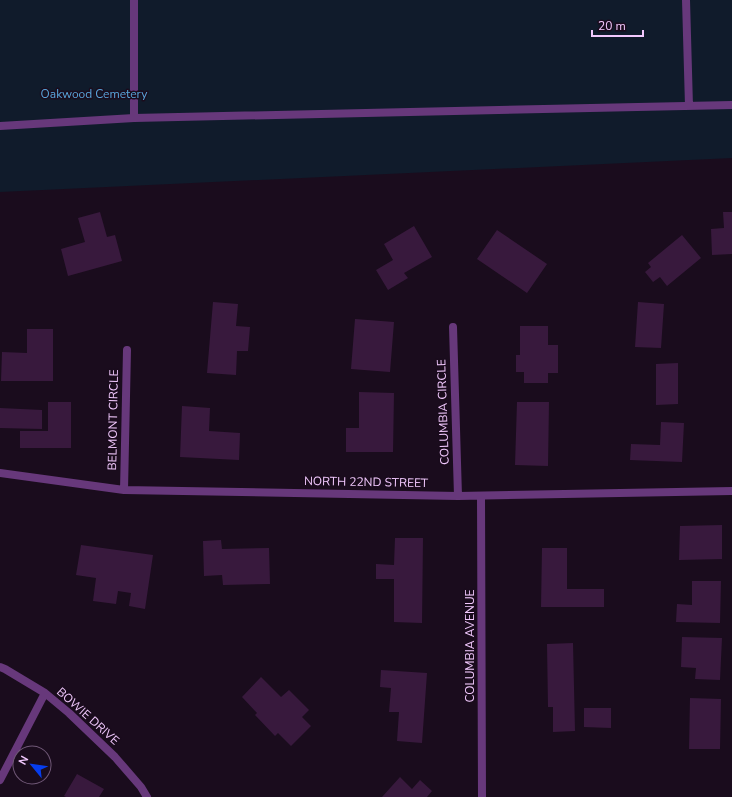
<svg xmlns="http://www.w3.org/2000/svg" width="732" height="797" font-family="'Nunito Sans',sans-serif">
	<style>
		.green { fill: #101b2b }
		.building { fill: #38193d }
		.lines { fill: none; stroke-linecap: round; stroke-linejoin: round }
		.lane { stroke: #67387b; stroke-width: 8 }
		.street { stroke: #67387b; stroke-width: 8 }
		.labels { text-anchor: middle; dominant-baseline: central; stroke-width: 3; stroke-linejoin: round; paint-order: stroke }
		.park-label { font-size: 12px; fill: #58a5db; stroke: #1a0c1d }
		.street-label { font-size: 12px; fill: #f2c9fe; stroke: #1a0c1d }
	</style>
	<rect width="100%" height="100%" fill="#1a0c1d"/>
	<!-- green -->
	<path class="green" d="M 0,0 L 732,0 L 732,158 L 0,192 Z"/>
	<!-- building -->
	<path class="building" d="M 100,212 L 107,237 L 115,235 L 122,261 L 68,276 L 61,249 L 85,242 L 78,218 Z
		M 723,212 L 732,212 L 732,254 L 712,255 L 711,229 L 724,228 Z
		M 414,226 L 432,257 L 404,273 L 408,278 L 388,290 L 376,270 L 393,260 L 384,244 Z
		M 497,230 L 547,264 L 527,293 L 477,259 Z
		M 682,235 L 701,258 L 667,286 L 660,277 L 653,282 L 645,272 L 651,267 L 648,263 Z
		M 213,302 L 238,304 L 236,326 L 250,327 L 248,351 L 237,351 L 236,375 L 207,373 Z
		M 638,302 L 664,304 L 661,348 L 635,347 Z
		M 355,319 L 394,322 L 390,372 L 351,369 Z
		M 520,326 L 548,326 L 548,345 L 558,345 L 558,373 L 548,373 L 548,383 L 524,383 L 524,372 L 516,372 L 516,355 L 520,355 Z
		M 27,329 L 53,329 L 53,381 L 1,381 L 2,352 L 27,353 Z
		M 678,363 L 678,404 L 656,405 L 656,364 Z
		M 359,392 L 394,393 L 393,452 L 346,452 L 346,428 L 359,428 Z
		M 48,402 L 71,402 L 71,448 L 20,448 L 20,431 L 48,431 Z
		M 517,402 L 549,402 L 548,466 L 515,465 Z
		M 182,406 L 210,408 L 209,431 L 240,433 L 239,460 L 180,457 Z
		M 0,408 L 42,410 L 42,429 L 0,428 Z
		M 661,422 L 684,423 L 682,462 L 630,460 L 631,444 L 660,445 Z
		M 722,525 L 722,559 L 679,560 L 680,526 Z
		M 395,538 L 423,538 L 422,623 L 394,622 L 394,579 L 376,579 L 376,564 L 394,565 Z
		M 221,540 L 222,549 L 269,548 L 270,584 L 223,585 L 222,575 L 204,576 L 203,541 Z
		M 81,545 L 153,555 L 145,609 L 129,606 L 131,593 L 118,591 L 116,604 L 93,601 L 96,578 L 76,575 Z
		M 542,548 L 567,548 L 567,589 L 604,589 L 604,607 L 541,607 Z
		M 692,581 L 721,581 L 720,623 L 676,622 L 677,604 L 692,605 Z
		M 682,637 L 722,638 L 720,680 L 695,679 L 696,668 L 681,667 Z
		M 573,643 L 575,731 L 553,732 L 553,707 L 548,707 L 547,644 Z
		M 381,670 L 427,673 L 422,743 L 397,741 L 399,712 L 389,712 L 391,688 L 380,687 Z
		M 261,677 L 281,697 L 289,690 L 309,710 L 302,717 L 311,726 L 291,746 L 278,733 L 275,736 L 255,715 L 257,713 L 242,697 Z
		M 690,698 L 721,699 L 720,749 L 689,749 Z
		M 584,708 L 611,708 L 611,728 L 584,727 Z
		M 77,774 L 104,789 L 99,797 L 66,797 L 64,796 Z
		M 400,777 L 412,789 L 420,780 L 432,791 L 427,797 L 382,797 Z"/>
	<g class="lines">
		<!-- lane -->
		<path class="lane" d="M 686,0 L 689,106
			M 134,118 L 134,0
			M 0,126 L 134,118 L 732,105"/>
		<!-- street -->
		<path class="street" d="M 453,327 L 458,496
			M 0,473 L 124,490 L 458,496 L 732,491
			M 124,490 L 127,350
			M 481,496 L 482,797
			M 0,667 L 5,669 L 45,693 L 69,713 L 115,757 L 141,787 L 147,797
			M 0,780 L 45,693"/>
	</g>
	<g class="labels">
		<!-- park labels -->
		<g class="park-label">
			<text x="94" y="94">Oakwood Cemetery</text>
		</g>
		<!-- street labels -->
		<g class="street-label">
			<text transform="translate(443 412) rotate(-92)">COLUMBIA CIRCLE</text>
			<text transform="translate(113 420) rotate(-89)">BELMONT CIRCLE</text>
			<text transform="translate(366 482) rotate(1)">NORTH 22ND STREET</text>
			<text transform="translate(470 646) rotate(-90)">COLUMBIA AVENUE</text>
			<text transform="translate(88 716) rotate(42)">BOWIE DRIVE</text>
		</g>
	</g>
	<!-- north arrow -->
	<g transform="translate(32 765) rotate(299)"><circle r="19" fill="#1a0c1d" stroke="#705877"/>
	<path d="M0-3L7 15L0 10L-7 15Z" fill="#063ded"/>
	<text y="-6" font-size="11" font-weight="bold" text-anchor="middle" fill="#f2c9fe">N</text>
	</g>
	<!-- scale -->
	<path d="M592 30v6h51v-6" fill="none" stroke="#f2c9fe" stroke-width="2"/>
	<text x="598" y="30" font-size="12" fill="#f2c9fe" stroke="#1a0c1d" stroke-width="3" paint-order="stroke">20 m</text>
</svg>
